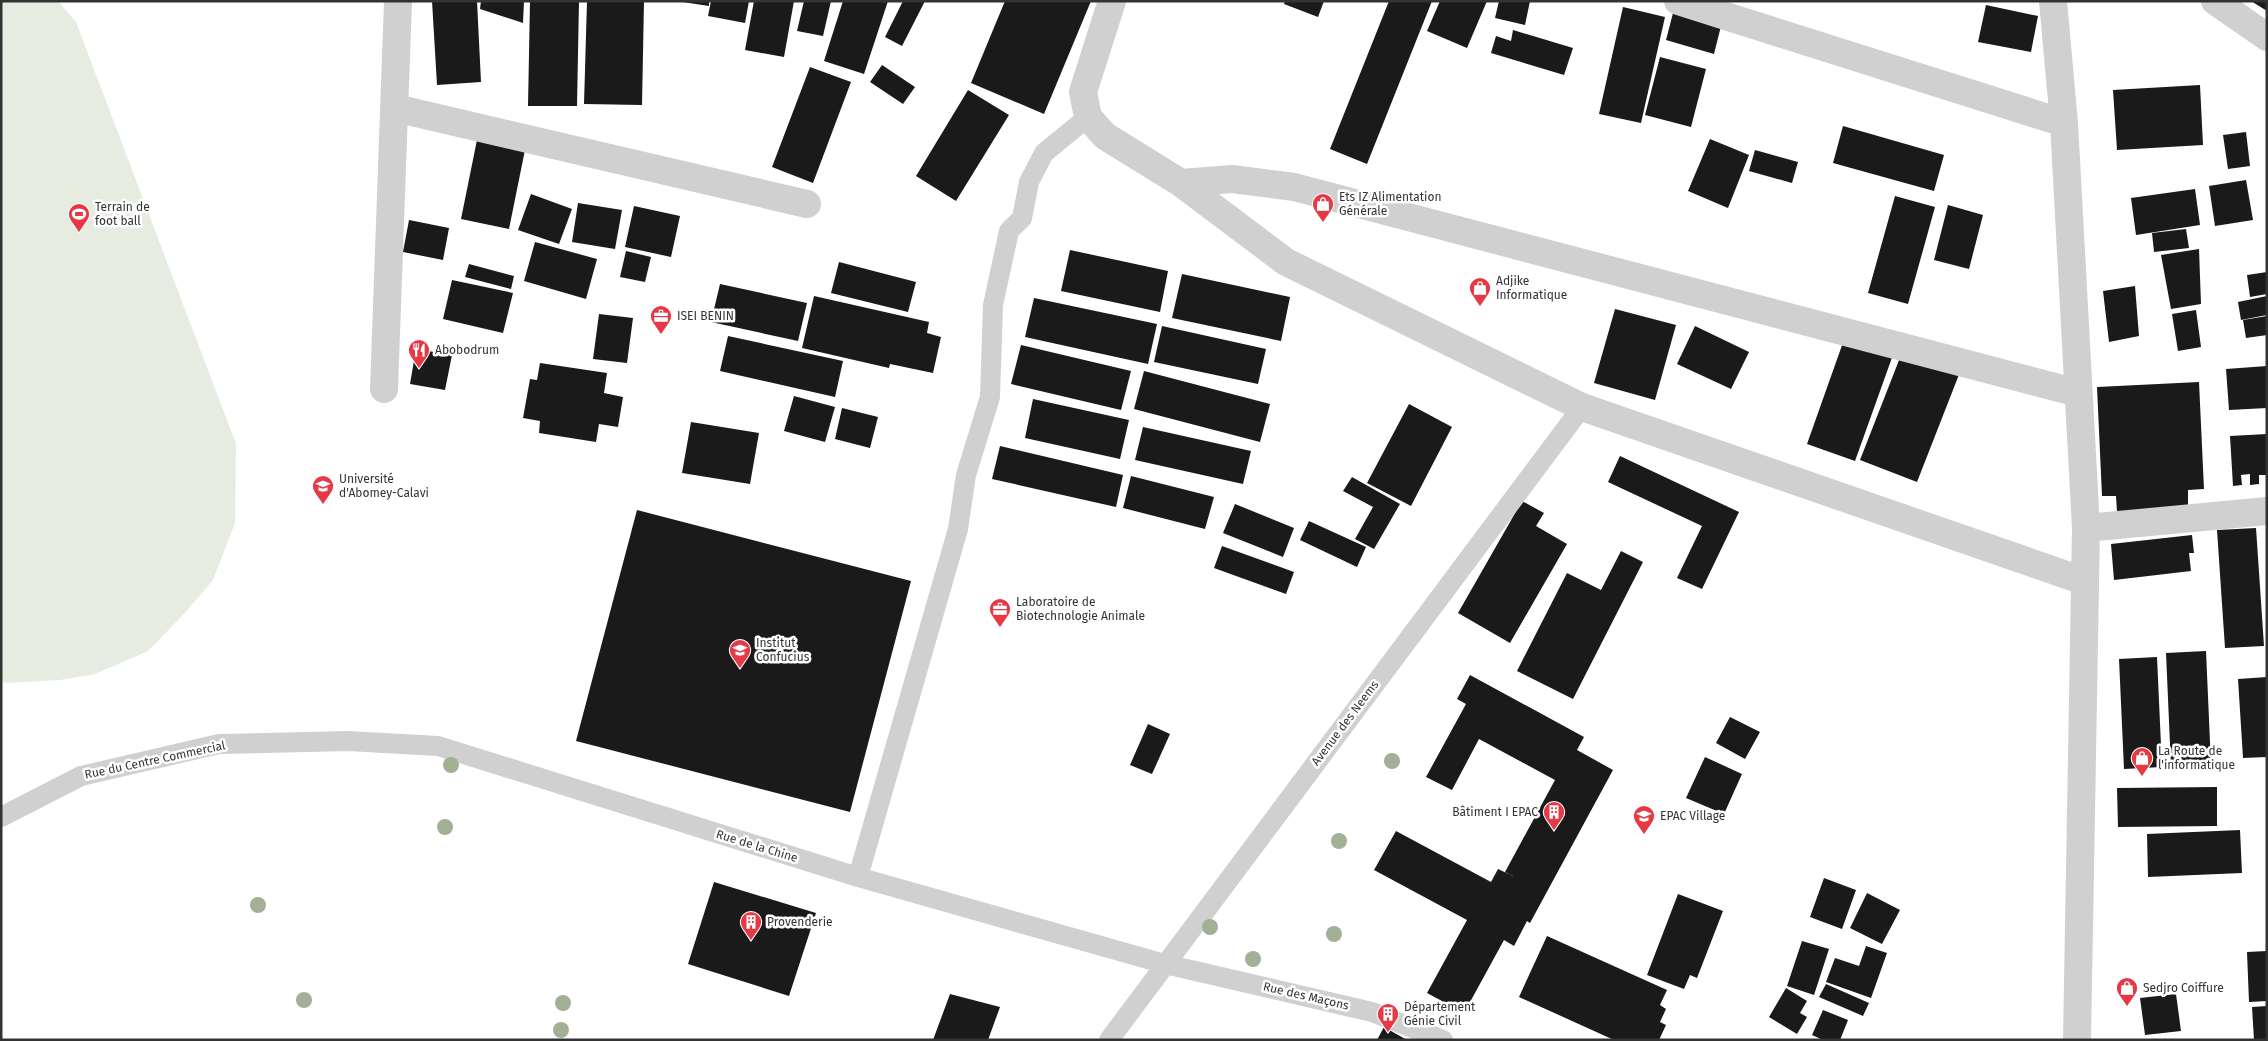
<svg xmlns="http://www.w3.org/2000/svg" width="2268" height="1041" font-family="'Fira Sans',sans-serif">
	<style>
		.green { fill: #e6ecdf }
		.building { fill: #1a1a1a }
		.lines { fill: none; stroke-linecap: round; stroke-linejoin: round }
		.lane { stroke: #d0d0d0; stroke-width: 20 }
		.street { stroke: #d0d0d0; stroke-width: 28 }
		.tree { fill: #a2b095 }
		.labels { text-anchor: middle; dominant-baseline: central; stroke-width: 5; stroke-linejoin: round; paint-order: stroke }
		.poi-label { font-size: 12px; fill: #333; stroke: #fff; text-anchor: start }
		.street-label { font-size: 12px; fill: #333; stroke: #fff }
	</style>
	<rect width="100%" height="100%" fill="#fff"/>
	<!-- green -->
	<path class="green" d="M 1,1 L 58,1 L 76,22 L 236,444 L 235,523 L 213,580 L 183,615 L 148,651 L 95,674 L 60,680 L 7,683 L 1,681 Z"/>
	<!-- building -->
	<path class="building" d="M 432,1 L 477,1 L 481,82 L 437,85 Z
		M 481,1 L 524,1 L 523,23 L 480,9 Z
		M 530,1 L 579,1 L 577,106 L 528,106 Z
		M 587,1 L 644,1 L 642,105 L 584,104 Z
		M 676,1 L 709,1 L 709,6 Z
		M 711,1 L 749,1 L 745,23 L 708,16 Z
		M 754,1 L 794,1 L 784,57 L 745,50 Z
		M 804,1 L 831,1 L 823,36 L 797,31 Z
		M 843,1 L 888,1 L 864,74 L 824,61 Z
		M 903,1 L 925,1 L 902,46 L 885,37 Z
		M 1005,1 L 1091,1 L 1044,114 L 971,83 Z
		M 1285,1 L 1324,1 L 1318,17 L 1284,4 Z
		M 1389,1 L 1432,1 L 1367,164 L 1330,149 Z
		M 1440,1 L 1487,1 L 1467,48 L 1427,31 Z
		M 1499,1 L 1530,1 L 1525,25 L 1495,18 Z
		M 2251,1 L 2267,1 L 2267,11 Z
		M 1986,5 L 2038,16 L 2031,52 L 1978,42 Z
		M 1623,7 L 1665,17 L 1641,123 L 1599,114 Z
		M 1673,13 L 1721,26 L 1714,54 L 1666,40 Z
		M 1513,30 L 1573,48 L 1564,75 L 1491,53 L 1496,36 L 1511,41 Z
		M 1660,57 L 1706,69 L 1691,127 L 1645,115 Z
		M 882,65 L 915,87 L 903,104 L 870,82 Z
		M 810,67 L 851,82 L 813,183 L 772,167 Z
		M 2200,85 L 2203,145 L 2117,150 L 2113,90 Z
		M 968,90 L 1009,115 L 956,201 L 916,176 Z
		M 1843,126 L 1944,155 L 1934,191 L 1833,163 Z
		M 479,130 L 527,140 L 509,229 L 461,219 Z
		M 2246,132 L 2250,166 L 2228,169 L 2223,135 Z
		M 1710,139 L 1749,155 L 1728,208 L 1688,191 Z
		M 1755,150 L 1798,162 L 1792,183 L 1749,171 Z
		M 2246,180 L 2253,220 L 2215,226 L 2209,186 Z
		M 2195,189 L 2200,225 L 2136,235 L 2131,198 Z
		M 531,194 L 572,209 L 559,244 L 518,230 Z
		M 1895,196 L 1935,207 L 1908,304 L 1868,293 Z
		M 578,203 L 622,210 L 615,249 L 572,242 Z
		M 1948,205 L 1983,215 L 1969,269 L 1934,260 Z
		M 634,206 L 680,216 L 671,257 L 625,247 Z
		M 409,220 L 449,228 L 443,260 L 403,252 Z
		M 2186,229 L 2189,248 L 2154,252 L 2152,233 Z
		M 535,242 L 597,259 L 586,299 L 524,281 Z
		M 2199,249 L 2201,304 L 2171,309 L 2161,255 Z
		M 1070,250 L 1168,271 L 1160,312 L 1061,291 Z
		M 626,251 L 651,257 L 645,282 L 620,277 Z
		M 839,262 L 916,282 L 908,312 L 831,293 Z
		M 469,264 L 514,276 L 511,289 L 465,277 Z
		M 2267,272 L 2267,294 L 2250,297 L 2247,275 Z
		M 1182,274 L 1290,297 L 1281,341 L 1172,318 Z
		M 452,280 L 513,293 L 503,333 L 443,319 Z
		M 720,284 L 807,303 L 798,341 L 711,322 Z
		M 2135,286 L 2139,336 L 2109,342 L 2103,291 Z
		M 814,296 L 929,322 L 927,333 L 941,337 L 933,373 L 890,364 L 889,368 L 802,348 Z
		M 2267,296 L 2267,315 L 2241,320 L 2238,302 Z
		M 1034,298 L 1157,324 L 1148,364 L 1025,337 Z
		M 1615,309 L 1676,325 L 1655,400 L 1594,383 Z
		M 2196,310 L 2201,347 L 2178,351 L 2172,314 Z
		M 599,314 L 633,318 L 627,363 L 593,359 Z
		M 2267,316 L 2267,335 L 2246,338 L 2243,320 Z
		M 1162,326 L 1266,349 L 1258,384 L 1154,362 Z
		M 1695,326 L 1749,352 L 1731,389 L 1677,364 Z
		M 1846,334 L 1894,352 L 1855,461 L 1807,444 Z
		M 728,336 L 843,361 L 835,397 L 720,371 Z
		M 1021,345 L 1131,371 L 1121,410 L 1011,384 Z
		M 416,349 L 452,355 L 445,390 L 410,384 Z
		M 1903,350 L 1960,372 L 1917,482 L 1860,460 Z
		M 540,363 L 607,373 L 604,393 L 623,397 L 618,427 L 599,424 L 596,442 L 539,433 L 540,421 L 523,418 L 530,379 L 537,380 Z
		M 2267,366 L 2267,408 L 2229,410 L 2226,369 Z
		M 1144,371 L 1270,404 L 1260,442 L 1134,409 Z
		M 2199,382 L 2204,489 L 2188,490 L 2188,510 L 2117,512 L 2116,496 L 2102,496 L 2097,387 Z
		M 794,396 L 835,407 L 825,442 L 784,431 Z
		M 1033,399 L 1129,420 L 1120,459 L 1025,438 Z
		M 1409,404 L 1452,427 L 1411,506 L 1367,483 Z
		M 842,408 L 878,417 L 870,448 L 835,439 Z
		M 691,422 L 759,433 L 750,484 L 682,473 Z
		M 1143,427 L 1251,451 L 1243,484 L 1135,460 Z
		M 2267,434 L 2267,475 L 2259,475 L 2259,484 L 2250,485 L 2250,474 L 2241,475 L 2242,485 L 2233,486 L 2230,436 Z
		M 1000,446 L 1123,475 L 1116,507 L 992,479 Z
		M 1620,456 L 1739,512 L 1702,589 L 1677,578 L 1702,526 L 1608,482 Z
		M 1131,476 L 1214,497 L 1205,529 L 1123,508 Z
		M 1352,477 L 1400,504 L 1374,549 L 1355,539 L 1373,507 L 1343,491 Z
		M 1522,501 L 1544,513 L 1536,526 L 1567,544 L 1510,643 L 1458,613 Z
		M 1235,504 L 1294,528 L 1283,557 L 1223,533 Z
		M 637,510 L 911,581 L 850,812 L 576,741 Z
		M 1309,521 L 1366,547 L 1357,567 L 1300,540 Z
		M 2256,528 L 2264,646 L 2225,648 L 2217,530 Z
		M 2192,535 L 2194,553 L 2189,553 L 2191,571 L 2114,580 L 2111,544 Z
		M 1222,546 L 1294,572 L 1286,594 L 1214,568 Z
		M 1621,551 L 1643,562 L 1573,699 L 1517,671 L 1567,573 L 1601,590 Z
		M 2206,651 L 2211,765 L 2171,767 L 2166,653 Z
		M 2157,657 L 2162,767 L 2124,769 L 2119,659 Z
		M 1470,675 L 1584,737 L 1577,750 L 1613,770 L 1530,923 L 1527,921 L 1514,946 L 1504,940 L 1464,1013 L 1427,993 L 1467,920 L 1374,870 L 1396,831 L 1491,882 L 1498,869 L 1513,876 L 1505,872 L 1555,780 L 1479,739 L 1452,790 L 1426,777 L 1466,704 L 1457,699 Z
		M 2267,677 L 2267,757 L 2243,758 L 2238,679 Z
		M 1730,717 L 1760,732 L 1745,759 L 1716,743 Z
		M 1148,724 L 1170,734 L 1152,774 L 1130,765 Z
		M 1705,757 L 1742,774 L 1724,814 L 1686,798 Z
		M 2217,787 L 2217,826 L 2118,827 L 2117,788 Z
		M 2240,830 L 2242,873 L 2148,877 L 2147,834 Z
		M 1824,878 L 1856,890 L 1842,929 L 1810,917 Z
		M 714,882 L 816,913 L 789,996 L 688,964 Z
		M 1867,893 L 1900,910 L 1882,944 L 1850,928 Z
		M 1678,894 L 1723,911 L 1697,978 L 1690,975 L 1684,989 L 1647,975 Z
		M 1547,936 L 1667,990 L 1660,1005 L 1666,1009 L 1660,1022 L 1666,1025 L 1659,1040 L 1614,1040 L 1519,997 Z
		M 1802,941 L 1829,949 L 1814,995 L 1787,986 Z
		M 1866,946 L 1887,953 L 1871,998 L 1826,982 L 1835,958 L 1859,966 Z
		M 2267,951 L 2267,1001 L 2249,1002 L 2247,952 Z
		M 1826,984 L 1869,1003 L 1863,1016 L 1819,997 Z
		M 1786,988 L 1807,1001 L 1800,1013 L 1807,1017 L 1797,1034 L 1769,1017 Z
		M 950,994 L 1000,1007 L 988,1040 L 933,1040 Z
		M 2176,994 L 2181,1031 L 2145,1035 L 2140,998 Z
		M 2267,1006 L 2267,1040 L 2254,1040 L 2252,1007 Z
		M 1823,1010 L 1848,1020 L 1840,1040 L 1823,1040 L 1812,1035 Z
		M 1384,1027 L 1407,1040 L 1377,1040 Z"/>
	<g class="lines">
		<!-- lane -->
		<path class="lane" d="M 1,817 L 81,776 L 219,744 L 348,741 L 438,746 L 858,877 L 1165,964 L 1372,1012 L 1443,1040
			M 858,877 L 958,529 L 966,475 L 990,397 L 993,305 L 1009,231 L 1022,218 L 1029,182 L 1044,153 L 1088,117
			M 1109,1040 L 1582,407"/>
		<!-- street -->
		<path class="street" d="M 1112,1 L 1083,92 L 1088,117 L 1105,136 L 1181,183 L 1286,262 L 1582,407 L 2084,581
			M 1678,1 L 2064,123
			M 2053,1 L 2064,123 L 2086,528 L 2077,1040
			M 2215,1 L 2267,37
			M 395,108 L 807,204
			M 1181,183 L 1232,179 L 1294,187 L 2078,393
			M 384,389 L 398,1
			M 2086,528 L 2267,511"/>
	</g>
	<!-- trees -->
	<g class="tree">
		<circle cx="1392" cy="761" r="8"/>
		<circle cx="451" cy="765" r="8"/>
		<circle cx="445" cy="827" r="8"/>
		<circle cx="1339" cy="841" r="8"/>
		<circle cx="258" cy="905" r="8"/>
		<circle cx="1210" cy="927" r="8"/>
		<circle cx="1334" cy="934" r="8"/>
		<circle cx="1253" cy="959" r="8"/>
		<circle cx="304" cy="1000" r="8"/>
		<circle cx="563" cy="1003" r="8"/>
		<circle cx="561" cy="1030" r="8"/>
	</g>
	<!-- icons -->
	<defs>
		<g id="shop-pin" transform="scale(1.125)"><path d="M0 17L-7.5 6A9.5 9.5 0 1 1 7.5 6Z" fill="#e63946" stroke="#fff"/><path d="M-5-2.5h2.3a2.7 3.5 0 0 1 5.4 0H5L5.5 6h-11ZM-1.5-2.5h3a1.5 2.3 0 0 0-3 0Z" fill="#fff"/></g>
		<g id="stadium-pin" transform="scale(1.125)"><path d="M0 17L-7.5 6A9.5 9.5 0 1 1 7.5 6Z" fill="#e63946" stroke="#fff"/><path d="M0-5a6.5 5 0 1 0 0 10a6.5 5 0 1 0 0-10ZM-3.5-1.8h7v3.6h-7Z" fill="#fff"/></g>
		<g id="office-pin" transform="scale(1.125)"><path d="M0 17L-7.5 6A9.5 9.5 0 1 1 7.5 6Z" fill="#e63946" stroke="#fff"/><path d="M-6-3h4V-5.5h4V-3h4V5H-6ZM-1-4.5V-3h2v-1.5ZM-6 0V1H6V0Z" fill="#fff"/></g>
		<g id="restaurant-pin" transform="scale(1.125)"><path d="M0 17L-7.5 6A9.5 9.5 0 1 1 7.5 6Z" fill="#e63946" stroke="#fff"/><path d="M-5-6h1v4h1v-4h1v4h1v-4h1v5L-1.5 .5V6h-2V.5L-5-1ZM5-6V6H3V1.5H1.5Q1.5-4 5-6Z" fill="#fff"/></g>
		<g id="university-pin" transform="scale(1.125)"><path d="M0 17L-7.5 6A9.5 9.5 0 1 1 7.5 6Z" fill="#e63946" stroke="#fff"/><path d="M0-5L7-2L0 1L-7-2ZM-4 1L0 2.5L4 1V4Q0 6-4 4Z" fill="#fff"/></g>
		<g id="building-pin" transform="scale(1.125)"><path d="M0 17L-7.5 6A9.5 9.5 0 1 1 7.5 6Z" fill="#e63946" stroke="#fff"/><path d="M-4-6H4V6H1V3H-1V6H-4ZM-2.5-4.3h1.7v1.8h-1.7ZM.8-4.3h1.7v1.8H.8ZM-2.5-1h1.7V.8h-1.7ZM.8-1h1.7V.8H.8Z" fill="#fff"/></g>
	</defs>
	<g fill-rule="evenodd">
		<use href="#shop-pin" x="1323" y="204"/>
		<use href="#stadium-pin" x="79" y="214"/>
		<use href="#shop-pin" x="1480" y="288"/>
		<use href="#office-pin" x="661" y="316"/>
		<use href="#restaurant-pin" x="419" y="350"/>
		<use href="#university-pin" x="323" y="486"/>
		<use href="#office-pin" x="1000" y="609"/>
		<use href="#university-pin" x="740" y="650"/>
		<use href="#shop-pin" x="2142" y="758"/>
		<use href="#building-pin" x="1554" y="812"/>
		<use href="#university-pin" x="1644" y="816"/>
		<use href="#building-pin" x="751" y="922"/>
		<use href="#shop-pin" x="2127" y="988"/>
		<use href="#building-pin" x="1388" y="1014"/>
	</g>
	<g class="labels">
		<!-- poi labels -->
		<g class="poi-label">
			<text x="1339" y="197">Ets IZ Alimentation<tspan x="1339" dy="14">Générale</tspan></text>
			<text x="95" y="207">Terrain de<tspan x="95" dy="14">foot ball</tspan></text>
			<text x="1496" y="281">Adjike<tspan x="1496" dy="14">Informatique</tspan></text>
			<text x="677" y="316">ISEI BENIN</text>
			<text x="435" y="350">Abobodrum</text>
			<text x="339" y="479">Université<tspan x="339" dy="14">d'Abomey-Calavi</tspan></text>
			<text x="1016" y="602">Laboratoire de<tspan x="1016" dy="14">Biotechnologie Animale</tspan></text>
			<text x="756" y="643">Institut<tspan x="756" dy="14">Confucius</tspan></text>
			<text x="2158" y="751">La Route de<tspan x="2158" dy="14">l'informatique</tspan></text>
			<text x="1538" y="812" text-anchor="end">Bâtiment I EPAC</text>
			<text x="1660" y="816">EPAC Village</text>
			<text x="767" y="922">Provenderie</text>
			<text x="2143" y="988">Sedjro Coiffure</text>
			<text x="1404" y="1007">Département<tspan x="1404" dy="14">Génie Civil</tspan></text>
		</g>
		<!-- street labels -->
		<g class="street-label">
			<text transform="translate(1345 723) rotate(-53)">Avenue des Neems</text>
			<text transform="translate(155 760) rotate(-12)">Rue du Centre Commercial</text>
			<text transform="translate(757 846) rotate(17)">Rue de la Chine</text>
			<text transform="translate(1306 996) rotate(13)">Rue des Maçons</text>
		</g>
	</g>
	<!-- border -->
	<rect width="2268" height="1041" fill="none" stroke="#333333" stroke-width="5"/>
</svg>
